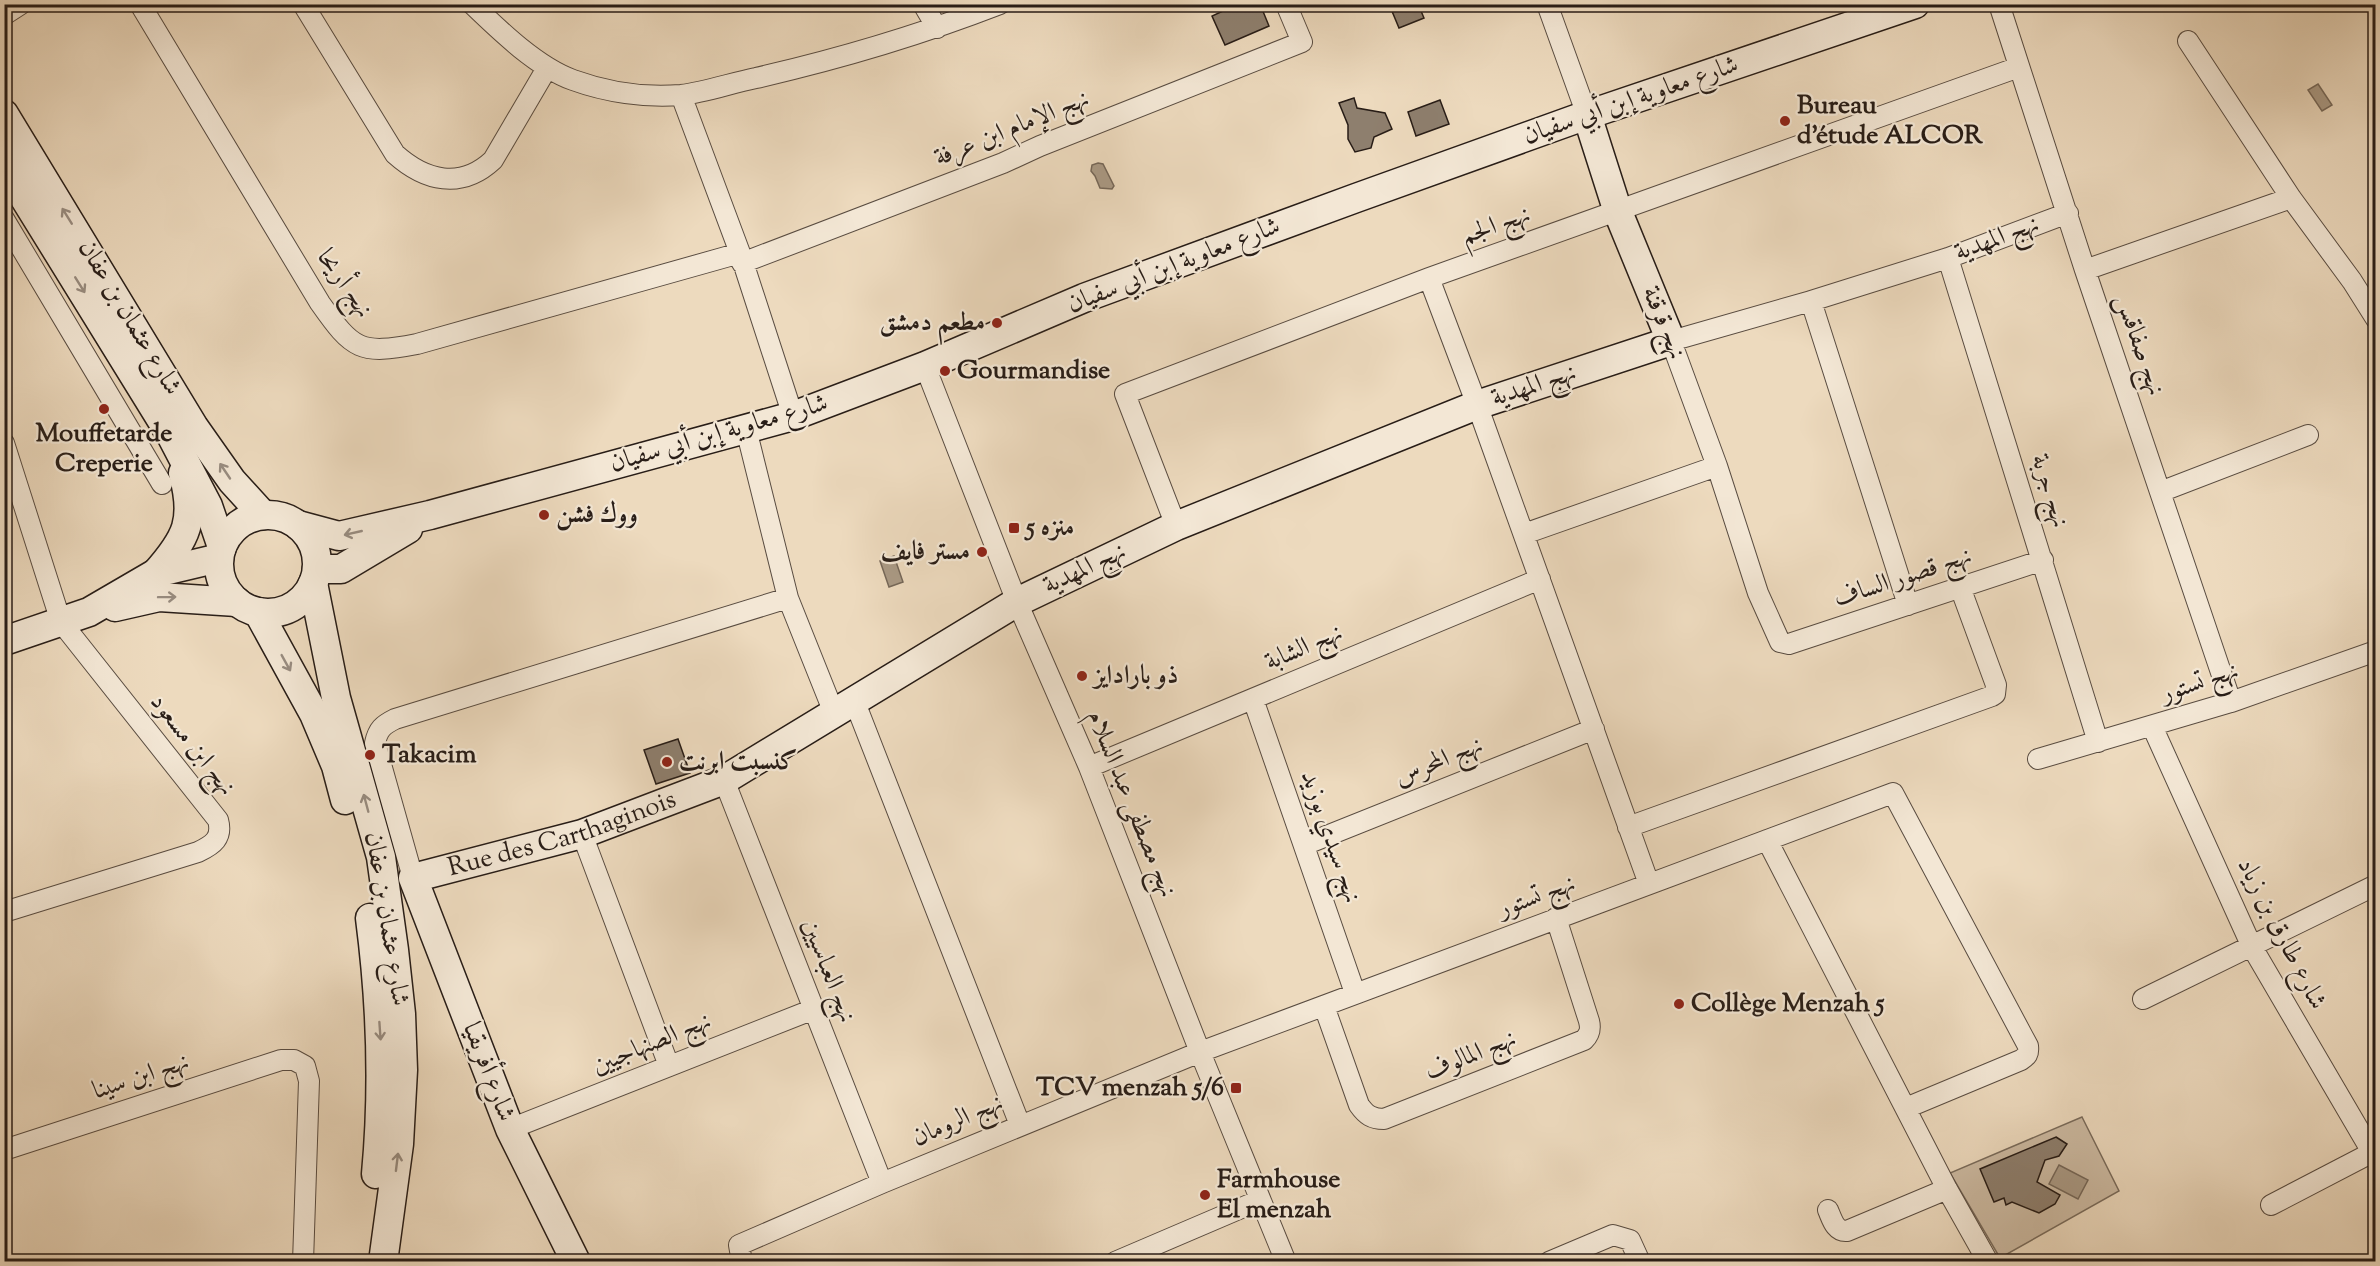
<svg xmlns="http://www.w3.org/2000/svg" width="2380" height="1266" font-family="'Sorts Mill Goudy',Amiri,serif">
	<style>
		.green { fill: #ccbaa2; stroke: #7a6c5c; stroke-width: 1.5 }
		.water { fill: #aa9a85; stroke: #766859; stroke-width: 1.5 }
		.building { fill: #8e7f6e; stroke: #281d17; stroke-width: 1.5 }
		.lines { fill: none; stroke-linecap: round; stroke-linejoin: round }
		.street-casing { stroke: #594c41; stroke-width: 22 }
		.secondary-casing { stroke: #281d17; stroke-width: 31 }
		.street { stroke: #f3e7d5; stroke-width: 20 }
		.secondary { stroke: #f3e7d5; stroke-width: 28 }
		.oneway { stroke: #988c80 }
		.poi-dot { fill: #8f2418; stroke: #f3e7d5; stroke-width: 2 }
		.labels { text-anchor: middle; dominant-baseline: central; stroke-width: 4.5; stroke-linejoin: round; paint-order: stroke }
		.street-label { font-size: 26px; fill: #281d17; stroke: #f3e7d5 }
		.poi-label { font-size: 26px; font-weight: bold; fill: #281d17; stroke: #f3e7d5; text-anchor: start }
	</style>
	<rect width="100%" height="100%" fill="#eddabe"/>
	<filter id="stains"><feTurbulence type="fractalNoise" baseFrequency=".00333" numOctaves="4"/><feColorMatrix values="0 0 0 0 .2 0 0 0 0 .09 0 0 0 0 .02 0 0 0 .5 -.17"/></filter>
	<radialGradient id="worn" r=".72"><stop offset=".6" stop-color="#630" stop-opacity="0"/><stop offset="1" stop-color="#630" stop-opacity=".3"/></radialGradient>
	<!-- green -->
	<path class="green" d="M 2082,1117 L 2119,1191 L 2000,1258 L 1950,1173 Z"/>
	<!-- water -->
	<path class="water" d="M 2318,84 L 2332,105 L 2322,111 L 2308,90 Z
		M 1098,163 L 1103,164 L 1114,186 L 1112,189 L 1100,188 L 1095,176 L 1091,171 L 1092,165 Z
		M 894,556 L 903,582 L 889,587 L 880,561 Z
		M 2059,1165 L 2088,1180 L 2078,1199 L 2049,1184 Z"/>
	<!-- building -->
	<path class="building" d="M 1238,4 L 1260,4 L 1269,26 L 1225,45 L 1212,16 Z
		M 1389,4 L 1418,4 L 1424,18 L 1399,28 Z
		M 1354,98 L 1357,108 L 1385,113 L 1392,129 L 1374,137 L 1371,148 L 1355,152 L 1348,139 L 1348,125 L 1339,103 Z
		M 1440,100 L 1449,124 L 1416,136 L 1408,112 Z
		M 678,739 L 690,773 L 656,784 L 644,750 Z
		M 2056,1137 L 2067,1144 L 2059,1156 L 2045,1160 L 2037,1182 L 2060,1195 L 2055,1204 L 2039,1213 L 2012,1202 L 2006,1205 L 2004,1198 L 1994,1202 L 1980,1169 Z"/>
	<g class="lines">
		<!-- street casing -->
		<g class="street-casing">
			<path id="street" d="M 140,4 L 320,303 C 353,350 360,355 417,344 L 740,253
				M 303,4 L 395,154 C 425,181 461,190 493,160 L 547,68
				M 472,4 C 500,31 537,67 573,80 C 606,92 645,98 681,95 C 706,92 731,83 756,78 C 839,59 920,35 1000,4
				M 923,4 L 937,28
				M 1547,4 L 1587,115
				M 1999,4 L 2085,270 L 2231,702
				M 4,15 L 21,4
				M 2188,41 L 2291,198 L 2352,281 L 2376,319
				M 681,95 L 740,253 L 793,416
				M 4,219 L 162,484
				M 1948,258 L 2098,742
				M 742,263 L 1003,163 L 1040,146 L 1302,42 L 1286,4
				M 2085,270 L 2291,198
				M 1429,278 L 1480,413 L 1649,884
				M 1811,301 L 1908,605
				M 925,366 L 1017,602 L 1089,767 L 1200,1052 L 1286,1262
				M 746,429 L 788,598 L 834,713
				M 4,443 L 61,622 L 218,820 C 223,838 213,845 198,852 L 4,912
				M 2160,492 L 2308,435
				M 1176,526 L 1125,394 L 1429,278 L 2019,67
				M 1524,534 L 1717,466
				M 2043,560 L 1789,644 L 1780,642 L 1758,593 L 1717,466 L 1671,341 L 1811,301 L 1948,258 L 2068,213
				M 1253,699 L 1355,993
				M 854,700 L 1020,1125
				M 2152,726 L 2252,947 L 2376,1159
				M 2038,759 L 2231,702 L 2376,651
				M 1089,767 L 1540,579
				M 724,780 L 882,1183
				M 1628,827 L 1992,696 L 1995,694 L 1996,685 L 1960,587
				M 582,834 L 669,1066
				M 1767,840 L 1947,1189 L 1988,1262
				M 1304,845 L 1594,729
				M 413,878 L 375,743 C 378,729 383,725 395,719 L 788,598
				M 2143,999 L 2376,885
				M 1324,1006 L 1359,1105 C 1366,1115 1372,1119 1384,1119 L 1584,1040 C 1590,1034 1591,1029 1589,1021 L 1556,918
				M 510,1129 L 814,1009
				M 4,1150 L 281,1060 L 294,1060 L 305,1066 L 309,1081 L 303,1262
				M 2271,1205 L 2371,1153
				M 1828,1210 C 1832,1219 1835,1232 1847,1231 L 1947,1189
				M 742,1262 L 739,1245 L 882,1183 L 1200,1052 L 1893,793 L 2028,1046 C 2029,1054 2027,1056 2021,1060 L 1906,1108
				M 1115,1262 L 1260,1200
				M 1549,1262 L 1613,1235 L 1630,1240 L 1640,1262"/>
		</g>
		<!-- secondary casing -->
		<g class="secondary-casing">
			<g id="secondary">
				<path d="M 4,114 L 194,427 L 232,481 L 263,515"/>
				<path d="M 4,165 L 172,437 L 208,506 L 222,547"/>
				<circle cx="268" cy="564" r="49"/>
				<path d="M 298,525 L 339,536 L 430,515 L 793,416 L 925,366 L 1084,298 L 1356,198 L 1587,115 L 1915,4"/>
				<path d="M 317,569 L 341,569 L 408,529"/>
				<path d="M 156,573 C 187,538 196,520 183,473"/>
				<path d="M 313,583 L 336,698 L 381,857 L 394,950 L 401,1014 L 403,1070 L 399,1144 L 383,1262"/>
				<path d="M 115,607 L 159,597 L 237,602"/>
				<path d="M 258,612 L 314,714 L 336,766 L 345,800"/>
				<path d="M 4,641 L 89,612 L 156,573 L 219,558"/>
				<path d="M 370,918 C 381,1003 384,1089 376,1174"/>
				<path id="s1" d="M 576,1262 L 510,1129 L 413,878 L 582,834 L 724,780 L 1017,602 L 1176,526 L 1477,405 L 1671,341 L 1618,212 L 1587,115"/>
			</g>
		</g>
		<!-- street -->
		<use href="#street" class="street"/>
		<!-- secondary -->
		<use href="#secondary" class="secondary"/>
	</g>
	<!-- one-way arrows -->
	<defs><path id="oneway-shaft" d="M-6 0H5M1.5-3L5.5 0L1.5 3" fill="none" stroke-width="1.6" stroke-linecap="round" stroke-linejoin="round" transform="scale(1.5)"/></defs>
	<g class="oneway">
		<use href="#oneway-shaft" transform="translate(67 216) rotate(-122)"/>
		<use href="#oneway-shaft" transform="translate(80 285) rotate(58)"/>
		<use href="#oneway-shaft" transform="translate(225 471) rotate(-124)"/>
		<use href="#oneway-shaft" transform="translate(353 533) rotate(167)"/>
		<use href="#oneway-shaft" transform="translate(167 597) rotate(-1)"/>
		<use href="#oneway-shaft" transform="translate(286 663) rotate(61)"/>
		<use href="#oneway-shaft" transform="translate(366 803) rotate(-105)"/>
		<use href="#oneway-shaft" transform="translate(380 1031) rotate(86)"/>
		<use href="#oneway-shaft" transform="translate(397 1162) rotate(-83)"/>
	</g>
	<!-- markers -->
	<g class="poi-dot">
		<circle cx="1785" cy="121" r="6"/>
		<circle cx="997" cy="323" r="6"/>
		<circle cx="945" cy="371" r="6"/>
		<circle cx="104" cy="409" r="6"/>
		<circle cx="544" cy="515" r="6"/>
		<rect x="1008" y="522" width="12" height="12" rx="3"/>
		<circle cx="982" cy="552" r="6"/>
		<circle cx="1082" cy="676" r="6"/>
		<circle cx="370" cy="755" r="6"/>
		<circle cx="667" cy="762" r="6"/>
		<circle cx="1679" cy="1004" r="6"/>
		<rect x="1230" y="1082" width="12" height="12" rx="3"/>
		<circle cx="1205" cy="1195" r="6"/>
	</g>
	<g class="labels">
		<!-- street labels -->
		<g class="street-label">
			<text transform="translate(1631 101) rotate(-19)">شارع معاوية إبن أبي سفيان</text>
			<text transform="translate(1012 129) rotate(-22)">نهج الإمام ابن عرفة</text>
			<text transform="translate(1496 226) rotate(-19)">نهج الجم</text>
			<text transform="translate(1997 239) rotate(-20)">نهج المهدية</text>
			<text transform="translate(1174 266) rotate(-21)">شارع معاوية إبن أبي سفيان</text>
			<text transform="translate(344 284) rotate(55)">نهج أريحا</text>
			<text transform="translate(129 318) rotate(59)">شارع عثمان بن عفان</text>
			<text transform="translate(1663 323) rotate(68)">نهج قرقنة</text>
			<text transform="translate(2139 345) rotate(71)">نهج صفاقس</text>
			<text transform="translate(1534 386) rotate(-18)">نهج المهدية</text>
			<text transform="translate(719 434) rotate(-16)">شارع معاوية إبن أبي سفيان</text>
			<text transform="translate(2049 491) rotate(73)">نهج جربة</text>
			<text transform="translate(1085 569) rotate(-25)">نهج المهدية</text>
			<text transform="translate(1903 578) rotate(-18)">نهج قصور الساف</text>
			<text transform="translate(1304 648) rotate(-23)">نهج الشابة</text>
			<text transform="translate(2200 683) rotate(-18)">نهج تستور</text>
			<text transform="translate(192 745) rotate(52)">نهج ابن مسعود</text>
			<text transform="translate(1439 762) rotate(-22)">نهج المحرس</text>
			<text transform="translate(1131 804) rotate(68)">نهج مصطفى عبد السلام</text>
			<text stroke="none"><textPath href="#s1" startOffset="573">Rue des Carthaginois</textPath></text>
			<text transform="translate(1330 837) rotate(71)">نهج سيدي بوزيد</text>
			<text transform="translate(1537 897) rotate(-20)">نهج تستور</text>
			<text transform="translate(386 919) rotate(81)">شارع عثمان بن عفان</text>
			<text transform="translate(2281 934) rotate(63)">شارع طارق بن زياد</text>
			<text transform="translate(828 971) rotate(69)">نهج العباسيين</text>
			<text transform="translate(652 1044) rotate(-22)">نهج الصنهاجيين</text>
			<text transform="translate(1471 1056) rotate(-22)">نهج المالوف</text>
			<text transform="translate(488 1072) rotate(69)">شارع أفريقيا</text>
			<text transform="translate(141 1077) rotate(-18)">نهج ابن سينا</text>
			<text transform="translate(958 1121) rotate(-23)">نهج الرومان</text>
		</g>
		<!-- poi labels -->
		<g class="poi-label">
			<text x="1797" y="106">Bureau<tspan x="1797" dy="30">d'étude ALCOR</tspan></text>
			<text x="985" y="323" text-anchor="end">مطعم دمشق</text>
			<text x="957" y="371">Gourmandise</text>
			<text x="104" y="434" text-anchor="middle">Mouffetarde<tspan x="104" dy="30">Creperie</tspan></text>
			<text x="556" y="515">ووك فشن</text>
			<text x="1026" y="528">منزه 5</text>
			<text x="970" y="552" text-anchor="end">مستر فايف</text>
			<text x="1094" y="676">ذو بارادايز</text>
			<text x="382" y="755">Takacim</text>
			<text x="679" y="762">كنسبت ابرنت</text>
			<text x="1691" y="1004">Collège Menzah 5</text>
			<text x="1224" y="1088" text-anchor="end">TCV menzah 5/6</text>
			<text x="1217" y="1180">Farmhouse<tspan x="1217" dy="30">El menzah</tspan></text>
		</g>
	</g>
	<!-- margin -->
	<rect width="2380" height="1266" fill="none" stroke="#eddabe" stroke-width="24"/>
	<rect x="6" y="6" width="2368" height="1254" fill="none" stroke="#281d17" stroke-width="3"/>
	<rect x="12" y="12" width="2356" height="1242" fill="none" stroke="#281d17" stroke-width="1.5"/>
	<rect width="100%" height="100%" filter="url(#stains)"/>
	<rect width="100%" height="100%" fill="url(#worn)"/>
</svg>
